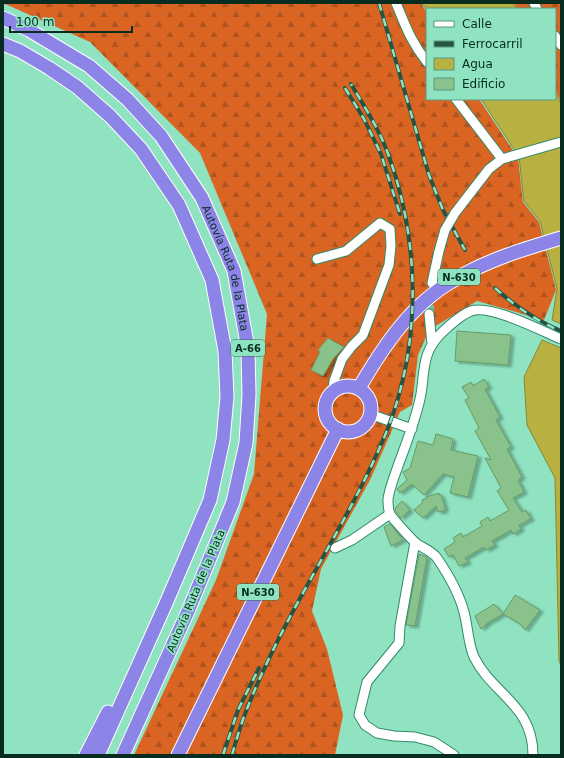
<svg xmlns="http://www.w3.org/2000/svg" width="564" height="758" font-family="'DejaVu Sans',sans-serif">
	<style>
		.forest { fill: url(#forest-firs) }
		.water { fill: #b8b142; stroke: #838938 }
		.building { fill: #8ac28c; stroke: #659c68; filter: url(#shadow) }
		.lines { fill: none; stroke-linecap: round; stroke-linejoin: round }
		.minor-tunnel { stroke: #74bfa0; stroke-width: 9; stroke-dasharray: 9 4.5; stroke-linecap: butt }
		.minor-casing { stroke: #338969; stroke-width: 11 }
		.highway-casing { stroke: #fff; stroke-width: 15 }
		.minor { stroke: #fff; stroke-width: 9 }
		.highway { stroke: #8d84e8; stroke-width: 13 }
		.rail-casing { stroke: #255442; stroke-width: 4 }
		.rail { stroke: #8fe3c0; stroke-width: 2.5; stroke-dasharray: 8; stroke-linecap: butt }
		.minor-bridge-casing { stroke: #338969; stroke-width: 11; stroke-linecap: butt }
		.minor-bridge { stroke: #fff; stroke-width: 9 }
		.labels { text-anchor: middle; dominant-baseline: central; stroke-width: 3.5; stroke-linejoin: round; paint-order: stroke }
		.shield { fill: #8fe3c0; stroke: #306450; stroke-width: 1 }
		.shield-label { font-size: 10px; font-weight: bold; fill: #082d20 }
		.street-label { font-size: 11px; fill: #082d20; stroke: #8fe3c0 }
	</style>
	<defs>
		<pattern id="forest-firs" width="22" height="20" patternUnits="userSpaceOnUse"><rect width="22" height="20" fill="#da6523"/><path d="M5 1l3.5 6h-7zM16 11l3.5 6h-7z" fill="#af541e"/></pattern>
		<filter id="shadow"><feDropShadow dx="3.5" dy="2" stdDeviation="1" flood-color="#0004"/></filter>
	</defs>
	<rect width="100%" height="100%" fill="#8fe3c0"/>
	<!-- forest -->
	<path class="forest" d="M 3,3 L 421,3 L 427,13 L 427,99 L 479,99 L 518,158 L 523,202 L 539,222 L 556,290 L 544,320 L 477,301 L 429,330 L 418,355 L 412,405 L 400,412 L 370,480 L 321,569 L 312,611 L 327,649 L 343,715 L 335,755 L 134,755 L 216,580 L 254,474 L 267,314 L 200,153 L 90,42 Z
		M 514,3 L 561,3 L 561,102 L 555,89 L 555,9 L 517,9 Z"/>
	<!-- water -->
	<path class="water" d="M 422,3 L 513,3 L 516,9 L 427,9 L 427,10 Z
		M 555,91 L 561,104 L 561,324 L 552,320 L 557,289 L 540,221 L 524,201 L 519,157 L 481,99 L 555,99 Z
		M 542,340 L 561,348 L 561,667 L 559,660 L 555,478 L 527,425 L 524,377 Z"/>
	<!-- building -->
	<path class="building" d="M 457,331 L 511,335 L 508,365 L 455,361 Z
		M 328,338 L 344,347 L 333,359 L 323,376 L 311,370 L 320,352 L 318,350 Z
		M 484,379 L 489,387 L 485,389 L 500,417 L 496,420 L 511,447 L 507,449 L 522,477 L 518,480 L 524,492 L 513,498 L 522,512 L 526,510 L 531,519 L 519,525 L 521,529 L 513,534 L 511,530 L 492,541 L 495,545 L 486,550 L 484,547 L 465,558 L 468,562 L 459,566 L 453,555 L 449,557 L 444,549 L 455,542 L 453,538 L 461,533 L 463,537 L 482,526 L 480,522 L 488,517 L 490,521 L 509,510 L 497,491 L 501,488 L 485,458 L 491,460 L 475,431 L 479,428 L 465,400 L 469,398 L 462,387 L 471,382 L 473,386 Z
		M 436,434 L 453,439 L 451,450 L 478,456 L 468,497 L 450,493 L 454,477 L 443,474 L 424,495 L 412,484 L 400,493 L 397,489 L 407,480 L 403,472 L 410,468 L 418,441 L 433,445 Z
		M 439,493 L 439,495 L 441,495 L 445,507 L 444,511 L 438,512 L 436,506 L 423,518 L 414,510 L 423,502 L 422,500 L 427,498 L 426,497 Z
		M 402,501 L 410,510 L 401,518 L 395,510 L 396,507 Z
		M 390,524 L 403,540 L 391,546 L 384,527 Z
		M 419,554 L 427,557 L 415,626 L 406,625 Z
		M 515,595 L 540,610 L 525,630 L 520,624 L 503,614 L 489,622 L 481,629 L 475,616 L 494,604 L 503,614 Z"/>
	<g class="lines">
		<!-- minor-tunnel -->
		<path class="minor-tunnel" d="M 429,314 L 431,293"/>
		<!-- minor casing -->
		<g class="minor-casing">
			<path id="minor" d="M 396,3 C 406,27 411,42 427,62
				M 534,3 L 537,9
				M 555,36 L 561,45
				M 456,99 L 502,159
				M 455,213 L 489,169 L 502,159 L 561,142
				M 317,259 L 346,251 L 380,223 L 390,229 L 391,246 L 389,265 L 363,335 L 352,346 L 342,359 L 334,381 L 333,392
				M 432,283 L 439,251 L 445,230
				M 429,314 L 432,344
				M 370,414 L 412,429
				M 415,542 L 400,626 L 399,643 L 367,682 L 359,715 L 365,725 L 377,733 L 394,736 L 415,737 L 434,742 L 454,755
				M 335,548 L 352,540 L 390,514
				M 533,755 C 533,705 493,695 474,657 C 468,643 468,627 464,612 C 459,593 448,574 437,558 C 432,551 423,548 417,544 C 412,540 392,518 390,514 C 388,510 388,503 388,499 C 390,486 395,475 399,463 C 407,442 415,421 420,399 C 424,382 422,360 432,345 C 437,335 460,315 471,311 C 490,304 542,331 561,339"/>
		</g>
		<!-- highway casing -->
		<g class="highway-casing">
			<g id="highway">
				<path id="s1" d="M 3,18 L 29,30 L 89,66 L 127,99 L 161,136 L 202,198 L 234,271 L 248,349 L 249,395 L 246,443 L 233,502 L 189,609 L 123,755"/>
				<path d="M 3,44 L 20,51 L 49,68 L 77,87 L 110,116 L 141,149 L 179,205 L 212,280 L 225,351 L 227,397 L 223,440 L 210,500 L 167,601 L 98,755"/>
				<circle cx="348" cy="409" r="23"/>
				<path d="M 359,388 C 383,347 411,304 454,280 C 487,260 524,249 561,238"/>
				<path d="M 86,755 L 108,712"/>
				<path d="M 178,755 L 338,429"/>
			</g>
		</g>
		<!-- minor -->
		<use href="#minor" class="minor"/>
		<!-- highway -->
		<use href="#highway" class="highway"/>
		<!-- rail casing -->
		<g class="rail-casing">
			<path id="rail" d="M 379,3 L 429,175 L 443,210 L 465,250
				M 345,88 L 364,119 L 381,154 L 400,214
				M 495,288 C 516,307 535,320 561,331
				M 223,755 L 238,710 L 259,668
				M 232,755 C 236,741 240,727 245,714 C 258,680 274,647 291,615 C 324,553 362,493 388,428 C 422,340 420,239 387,151 C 378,127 364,106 351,84"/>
		</g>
		<!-- rail -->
		<use href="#rail" class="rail"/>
		<!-- minor-bridge casing -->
		<g class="minor-bridge-casing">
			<path id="minor-bridge" d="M 445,230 L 455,213"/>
		</g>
		<!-- minor-bridge -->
		<use href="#minor-bridge" class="minor-bridge"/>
	</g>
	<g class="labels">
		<!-- shield labels -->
		<g class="shield">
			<rect x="438" y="269" width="42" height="16" rx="3"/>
			<rect x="231" y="340" width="34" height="16" rx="3"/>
			<rect x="237" y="584" width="42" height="16" rx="3"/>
		</g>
		<g class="shield-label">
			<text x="459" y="277">N-630</text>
			<text x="248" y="348">A-66</text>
			<text x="258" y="592">N-630</text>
		</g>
		<!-- street labels -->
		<g class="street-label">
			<text stroke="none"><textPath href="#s1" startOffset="348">Autovía Ruta de la Plata</textPath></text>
			<text transform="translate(196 591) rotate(-67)">Autovía Ruta de la Plata</text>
		</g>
	</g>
	<!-- border -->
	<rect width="564" height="758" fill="none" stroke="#082d20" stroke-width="8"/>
	<!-- legend -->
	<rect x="426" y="8" width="130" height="92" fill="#8fe3c0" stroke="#599a80"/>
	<rect x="434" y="21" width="20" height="6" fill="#ffffff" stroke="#599a80"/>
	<text x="462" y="28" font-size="12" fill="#082d20">Calle</text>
	<rect x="434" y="41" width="20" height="6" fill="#255442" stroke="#599a80"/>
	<text x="462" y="48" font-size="12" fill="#082d20">Ferrocarril</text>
	<rect x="434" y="58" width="20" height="12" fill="#b8b142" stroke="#599a80"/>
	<text x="462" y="68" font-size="12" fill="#082d20">Agua</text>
	<rect x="434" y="78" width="20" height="12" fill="#8ac28c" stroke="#599a80"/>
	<text x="462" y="88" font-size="12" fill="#082d20">Edificio</text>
	<!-- scale -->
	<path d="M10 26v6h122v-6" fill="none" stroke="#082d20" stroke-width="2"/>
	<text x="16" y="26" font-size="12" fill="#082d20" stroke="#8fe3c0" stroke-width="3" paint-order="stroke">100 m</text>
</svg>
